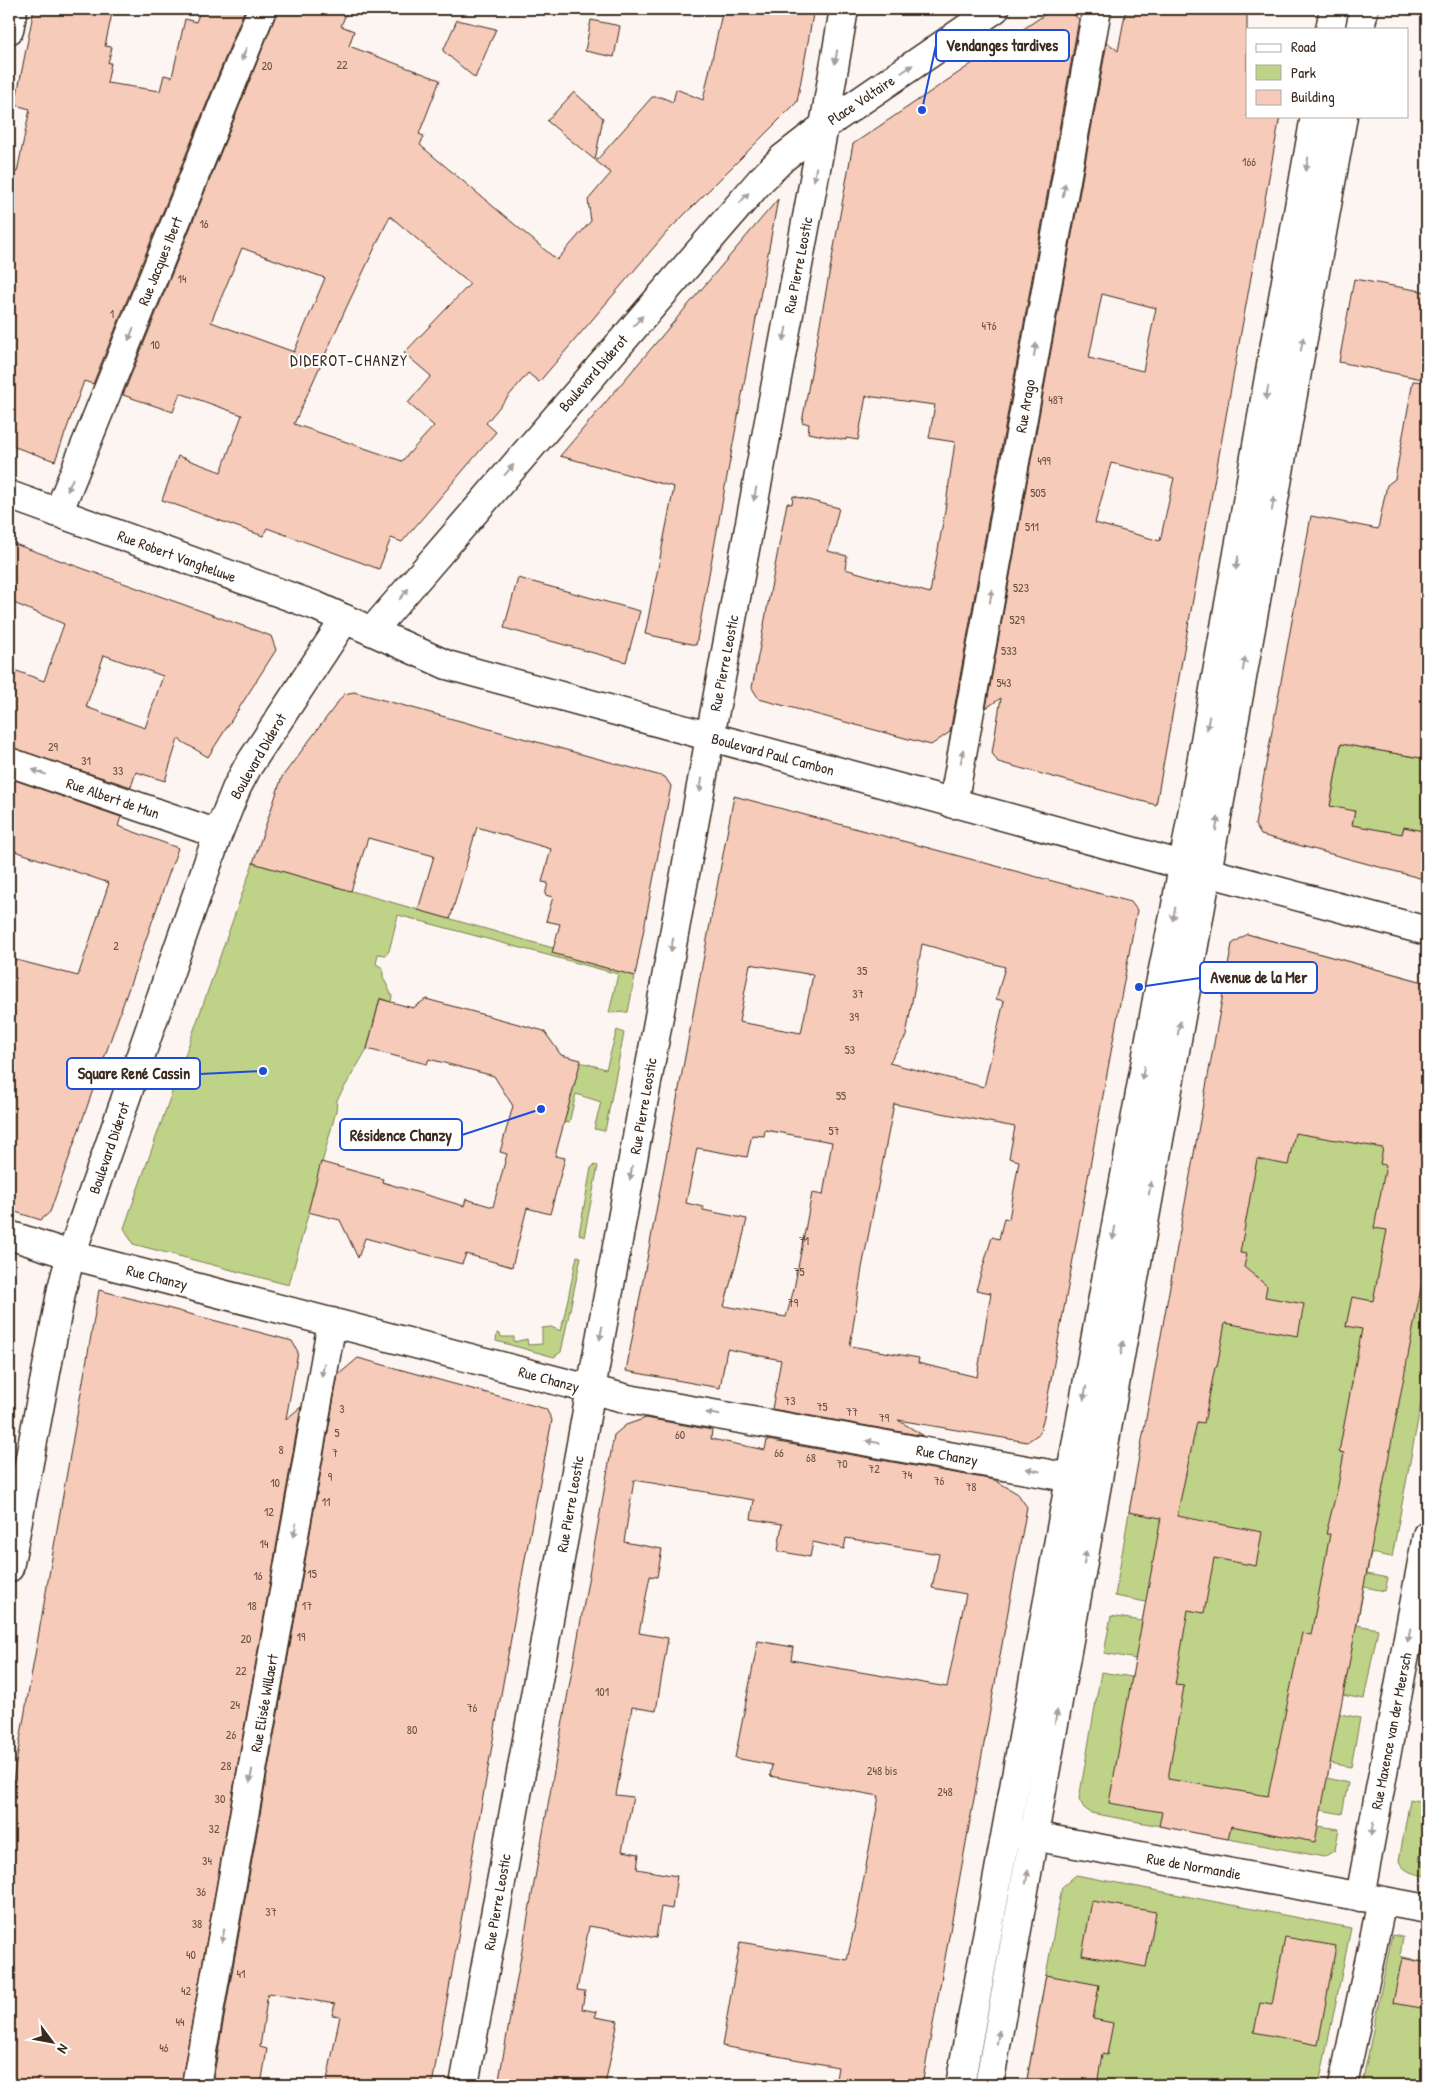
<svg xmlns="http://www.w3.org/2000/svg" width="1436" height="2094" font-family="'Patrick Hand',sans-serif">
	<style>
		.green { fill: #bed288; stroke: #7c7e53 }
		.building { fill: #f7cbba; stroke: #3b2a1e; fill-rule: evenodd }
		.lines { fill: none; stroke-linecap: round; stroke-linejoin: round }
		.minor-casing { stroke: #3b2a1e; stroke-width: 31 }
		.major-casing { stroke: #3b2a1e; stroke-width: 31 }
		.minor { stroke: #fff; stroke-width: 28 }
		.major { stroke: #fff; stroke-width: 28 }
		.oneway { fill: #a79f9a }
		.labels { text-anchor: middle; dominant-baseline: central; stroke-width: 4; stroke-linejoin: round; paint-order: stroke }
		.number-label { font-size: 12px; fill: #6a5245 }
		.street-label { font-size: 15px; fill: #3b2a1e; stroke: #fff }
		.neighbourhood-label { font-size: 16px; letter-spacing: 1px; fill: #3b2a1e; stroke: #fff }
		.leader { fill: none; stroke: #1d4ed8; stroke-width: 2 }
		.callout-dot { fill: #1d4ed8; stroke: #fff; stroke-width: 2 }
		.callout { fill: #fff; stroke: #1d4ed8; stroke-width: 2 }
		.callout-label { font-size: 16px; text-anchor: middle; font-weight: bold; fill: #3b2a1e }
	</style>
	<rect width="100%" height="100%" fill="#fdf5f1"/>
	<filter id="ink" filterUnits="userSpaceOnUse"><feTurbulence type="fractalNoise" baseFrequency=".02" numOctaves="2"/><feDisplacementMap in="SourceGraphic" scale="10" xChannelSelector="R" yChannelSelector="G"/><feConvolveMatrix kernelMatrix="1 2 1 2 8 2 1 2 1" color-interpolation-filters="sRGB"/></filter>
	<g filter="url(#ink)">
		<!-- green -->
		<path class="green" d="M 1341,744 L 1427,759 L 1427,819 L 1421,831 L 1404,827 L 1402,834 L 1374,844 L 1330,806 Z
			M 253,863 L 553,948 L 553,953 L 635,976 L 628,1012 L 609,1013 L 618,974 L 398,915 L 389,951 L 386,955 L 378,954 L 376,964 L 383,968 L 383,977 L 392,996 L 391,1002 L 380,998 L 367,1049 L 337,1100 L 336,1111 L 289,1285 L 133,1244 L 124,1228 Z
			M 1247,934 L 1427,983 L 1427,1372 L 1392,1557 L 1371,1553 L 1367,1574 L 1388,1578 L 1385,1591 L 1364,1587 L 1357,1625 L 1378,1629 L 1364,1699 L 1336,1694 L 1332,1712 L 1360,1718 L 1351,1767 L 1330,1763 L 1327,1778 L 1348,1783 L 1342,1814 L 1321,1810 L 1318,1826 L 1339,1829 L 1335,1850 L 1324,1857 L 1091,1813 L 1084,1808 L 1079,1799 L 1101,1672 L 1132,1677 L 1136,1659 L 1104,1653 L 1111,1616 L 1142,1621 L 1146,1602 L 1115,1596 L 1129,1512 Z
			M 617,1030 L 624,1033 L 605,1131 L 594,1129 L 601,1102 L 576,1094 L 569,1123 L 564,1122 L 580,1062 L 606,1069 Z
			M 594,1165 L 598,1166 L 584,1237 L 579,1234 L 591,1168 Z
			M 577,1256 L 581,1257 L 561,1352 L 554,1357 L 496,1341 L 497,1333 L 500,1334 L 501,1337 L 514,1337 L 514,1342 L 527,1339 L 528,1345 L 542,1344 L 542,1328 L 551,1327 L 561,1331 Z
			M 1410,1799 L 1427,1803 L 1427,1818 L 1419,1861 L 1427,1862 L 1427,1876 C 1416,1874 1404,1873 1399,1861 Z
			M 1076,1875 L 1351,1928 L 1320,2080 L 1316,2085 L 1026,2085 L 1062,1887 Z
			M 1392,1935 L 1403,1937 L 1400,1956 L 1427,1963 L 1427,2085 L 1362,2085 Z"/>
		<!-- building -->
		<path class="building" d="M 34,9 L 113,9 L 105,46 L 112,47 L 108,63 L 111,63 L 107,83 L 160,91 L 164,75 L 172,77 L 185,19 L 196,22 L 201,9 L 245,9 L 93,384 L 84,381 L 55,461 L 9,445 L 9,170 L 17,172 L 30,109 L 15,105 Z
			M 277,9 L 348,9 L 341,26 L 354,31 L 349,46 L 440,80 L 419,134 L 424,136 L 420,145 L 557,260 L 591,221 L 588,200 L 611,173 L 596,161 L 652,97 L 661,97 L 673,102 L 676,89 L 703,100 L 723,9 L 814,9 L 797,102 L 667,232 L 539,382 L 528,373 L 486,423 L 496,432 L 402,542 L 391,538 L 379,569 L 267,528 L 263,536 L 162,500 L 178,456 L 221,472 L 242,415 L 180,393 L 173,412 L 123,395 L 276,15 ZM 390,216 L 470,284 L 404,353 L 431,376 L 408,403 L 434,426 L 402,461 L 294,424 L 347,306 ZM 242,248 L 325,278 L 294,352 L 211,322 Z
			M 1053,9 L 1066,9 L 1079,19 L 950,732 L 931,745 L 759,699 L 752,688 L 787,503 L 792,504 L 793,496 L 839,508 L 828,551 L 847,556 L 845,569 L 930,593 L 944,517 L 955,442 L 929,438 L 935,405 L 866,396 L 858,440 L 846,438 L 846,440 L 808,433 L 809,424 L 802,422 L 853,144 Z
			M 1126,9 L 1247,9 L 1247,116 L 1280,116 L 1156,805 L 998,762 L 992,753 L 1001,698 L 986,708 L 1107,42 L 1118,51 ZM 1102,294 L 1156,308 L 1143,371 L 1089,358 ZM 1111,463 L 1174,478 L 1160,541 L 1095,523 Z
			M 457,20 L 496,29 L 475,78 L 443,51 Z
			M 591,20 L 620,26 L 614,57 L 585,51 Z
			M 574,92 L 603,118 L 595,160 L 547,121 Z
			M 778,199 L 696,645 L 645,634 L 674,487 L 560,456 Z
			M 1354,279 L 1427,292 L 1427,380 L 1339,362 Z
			M 1413,381 L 1427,382 L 1427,759 L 1341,744 L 1330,806 L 1355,811 L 1352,825 L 1402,834 L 1404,827 L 1427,832 L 1427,880 L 1261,835 L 1255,825 L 1311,516 L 1378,529 L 1387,485 L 1395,479 Z
			M 9,542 L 271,636 L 276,650 L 208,757 L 178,739 L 165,781 L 136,772 L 131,787 L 9,747 L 9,687 L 14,670 L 44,681 L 64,624 L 9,601 ZM 104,655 L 163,676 L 145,728 L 86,707 Z
			M 518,578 L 640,611 L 626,662 L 504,628 Z
			M 354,692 L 665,777 L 671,786 L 635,976 L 552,953 L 560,924 L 546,921 L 553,897 L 545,895 L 548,883 L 542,882 L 551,849 L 507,836 L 477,827 L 450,919 L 418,910 L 434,856 L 368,838 L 351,891 L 253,863 L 282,777 L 344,694 Z
			M 9,778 L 121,817 L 118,826 L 178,848 L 50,1212 L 41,1220 L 9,1210 L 9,958 L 78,976 L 109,883 L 9,849 Z
			M 734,796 L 1131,902 L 1137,910 L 1045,1412 L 1040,1433 L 1027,1442 L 898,1420 L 924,1436 L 772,1409 L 781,1360 L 727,1349 L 720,1388 L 626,1371 ZM 922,944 L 1005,967 L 996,999 L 1004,1001 L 984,1087 L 889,1063 L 906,1036 ZM 750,964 L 813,975 L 801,1033 L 739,1022 ZM 894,1104 L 1015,1127 L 1009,1158 L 1019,1161 L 1009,1219 L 1004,1218 L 999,1239 L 992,1237 L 976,1290 L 991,1293 L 977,1377 L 918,1363 L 919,1358 L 850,1346 L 862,1268 ZM 765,1130 L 832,1142 L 823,1195 L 812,1193 L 794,1289 L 786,1317 L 724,1306 L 741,1245 L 747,1219 L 703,1210 L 703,1207 L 686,1203 L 697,1148 L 747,1157 L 752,1135 L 764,1136 Z
			M 1247,934 L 1427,983 L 1427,1273 L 1424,1272 L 1315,1842 L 1231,1826 L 1228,1839 L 1159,1826 L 1162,1812 L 1109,1803 L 1161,1518 L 1129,1512 L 1232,944 ZM 1295,1133 L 1383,1148 L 1380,1164 L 1386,1165 L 1374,1228 L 1387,1230 L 1373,1301 L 1352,1297 L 1346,1326 L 1362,1329 L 1339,1452 L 1344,1453 L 1338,1486 L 1326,1534 L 1330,1534 L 1311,1635 L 1302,1633 L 1268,1796 L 1168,1779 L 1184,1686 L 1175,1685 L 1188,1610 L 1204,1613 L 1214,1558 L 1256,1566 L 1262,1532 L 1177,1516 L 1197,1422 L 1204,1423 L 1215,1367 L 1217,1367 L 1225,1323 L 1298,1336 L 1304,1304 L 1265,1297 L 1267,1286 L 1244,1267 L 1247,1254 L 1240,1253 L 1257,1159 L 1288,1165 Z
			M 380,999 L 413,1008 L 426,999 L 544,1031 L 561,1055 L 581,1060 L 555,1156 L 565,1158 L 550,1214 L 527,1208 L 512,1267 L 466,1254 L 462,1264 L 365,1238 L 358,1258 L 340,1220 L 308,1212 L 321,1162 L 383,1179 L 382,1182 L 464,1206 L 466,1199 L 493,1207 L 507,1154 L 500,1152 L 513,1106 L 494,1076 L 429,1059 L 427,1064 L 367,1049 Z
			M 99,1290 L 292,1341 L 298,1352 L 286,1419 L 301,1407 L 181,2085 L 9,2085 L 9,1803 Z
			M 358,1358 L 546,1409 L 552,1420 L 525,1559 L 432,2085 L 326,2085 L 340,2016 L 332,2015 L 335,2004 L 268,1993 L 260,2047 L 267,2049 L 261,2085 L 212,2085 L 338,1375 Z
			M 646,1418 L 712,1430 L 711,1439 L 765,1450 L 767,1440 L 995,1480 L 1018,1494 L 1027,1507 L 922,2085 L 835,2085 L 838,2067 L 722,2046 L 740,1942 L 847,1960 L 856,1920 L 879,1796 L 770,1776 L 772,1765 L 735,1758 L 758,1641 L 793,1647 L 791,1660 L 947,1687 L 966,1594 L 932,1588 L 939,1554 L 846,1538 L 844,1549 L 813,1542 L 810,1557 L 778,1551 L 782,1524 L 751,1519 L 754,1500 L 634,1480 L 624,1542 L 662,1549 L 657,1577 L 650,1576 L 639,1633 L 668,1638 L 656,1711 L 632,1707 L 616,1795 L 633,1797 L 622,1851 L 639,1854 L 637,1869 L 677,1876 L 672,1909 L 661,1907 L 656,1938 L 589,1926 L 577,1990 L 585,1991 L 582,2009 L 597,2012 L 595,2017 L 618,2021 L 605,2085 L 498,2085 L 614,1435 L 626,1425 Z
			M 1092,1901 L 1156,1912 L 1146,1967 L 1082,1955 Z
			M 1285,1937 L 1336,1946 L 1318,2045 L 1254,2032 L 1260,2003 L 1272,2005 Z
			M 1402,1958 L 1427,1963 L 1427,2009 L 1393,2003 Z
			M 1046,1975 L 1099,1985 L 1093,2019 L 1113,2023 L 1107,2055 L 1102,2054 L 1097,2085 L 1026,2085 Z"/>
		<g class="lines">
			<!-- minor casing -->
			<g class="minor-casing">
				<path id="minor" d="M 9,30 L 13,9
					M 58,513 L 262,9
					M 372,631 L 760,181 L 783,158 L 824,126 L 995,9
					M 9,762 L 218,834
					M 953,804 L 1097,9
					M 1207,872 L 1427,931
					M 9,1235 L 71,1255 L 628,1399 L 1094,1482
					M 9,1568 L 62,1288 L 71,1255 L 218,834 L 237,787 L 247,768 L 345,619
					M 1011,1832 L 1427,1909
					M 1360,1897 L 1427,1535
					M 196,2085 L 332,1322
					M 464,2085 L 710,737 L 824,126 L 844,9
					M 1343,2085 L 1382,1901"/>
			</g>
			<!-- major casing -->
			<g class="major-casing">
				<path id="major" d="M 1330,29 L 1334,9
					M 1360,29 L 1364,9
					M 9,495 L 316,606 L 447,665 L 1201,870
					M 960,2085 L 1158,994 L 1175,911 L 1315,116
					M 989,2085 L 1343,116"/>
			</g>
			<!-- minor -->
			<use href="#minor" class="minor"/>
			<!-- major -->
			<use href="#major" class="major"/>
		</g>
		<!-- one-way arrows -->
		<defs><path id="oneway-solid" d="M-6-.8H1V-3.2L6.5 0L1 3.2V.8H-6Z" transform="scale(1.25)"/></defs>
		<g class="oneway">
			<use href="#oneway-solid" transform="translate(244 54) rotate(112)"/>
			<use href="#oneway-solid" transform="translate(836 57) rotate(100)"/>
			<use href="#oneway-solid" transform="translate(907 69) rotate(-35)"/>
			<use href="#oneway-solid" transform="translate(1307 164) rotate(100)"/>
			<use href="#oneway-solid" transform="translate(815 174) rotate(100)"/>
			<use href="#oneway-solid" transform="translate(1064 190) rotate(-80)"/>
			<use href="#oneway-solid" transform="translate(744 198) rotate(-48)"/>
			<use href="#oneway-solid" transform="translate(638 321) rotate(-49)"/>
			<use href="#oneway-solid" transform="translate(131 334) rotate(112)"/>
			<use href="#oneway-solid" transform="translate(785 334) rotate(101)"/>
			<use href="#oneway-solid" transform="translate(1302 344) rotate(-80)"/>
			<use href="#oneway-solid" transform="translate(1035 350) rotate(-80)"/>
			<use href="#oneway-solid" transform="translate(1267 393) rotate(100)"/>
			<use href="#oneway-solid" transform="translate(509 470) rotate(-49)"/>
			<use href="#oneway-solid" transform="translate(70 485) rotate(112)"/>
			<use href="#oneway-solid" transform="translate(755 494) rotate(101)"/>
			<use href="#oneway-solid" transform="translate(1273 504) rotate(-80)"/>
			<use href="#oneway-solid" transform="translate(1237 563) rotate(100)"/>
			<use href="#oneway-solid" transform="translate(404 594) rotate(-50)"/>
			<use href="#oneway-solid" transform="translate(991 596) rotate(-80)"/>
			<use href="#oneway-solid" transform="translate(1244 664) rotate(-80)"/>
			<use href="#oneway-solid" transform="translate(1208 723) rotate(100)"/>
			<use href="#oneway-solid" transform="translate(962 756) rotate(-80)"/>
			<use href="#oneway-solid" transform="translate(39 772) rotate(-161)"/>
			<use href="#oneway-solid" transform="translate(701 785) rotate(100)"/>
			<use href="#oneway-solid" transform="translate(1217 824) rotate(-80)"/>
			<use href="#oneway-solid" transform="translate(1174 914) rotate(101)"/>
			<use href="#oneway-solid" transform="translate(672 945) rotate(100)"/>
			<use href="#oneway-solid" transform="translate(1179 1028) rotate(-80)"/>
			<use href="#oneway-solid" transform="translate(1143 1073) rotate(100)"/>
			<use href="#oneway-solid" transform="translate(631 1173) rotate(100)"/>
			<use href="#oneway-solid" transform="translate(1150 1188) rotate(-80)"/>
			<use href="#oneway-solid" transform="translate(1114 1233) rotate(100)"/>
			<use href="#oneway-solid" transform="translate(601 1333) rotate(100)"/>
			<use href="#oneway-solid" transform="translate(1122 1348) rotate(-80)"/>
			<use href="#oneway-solid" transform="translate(323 1370) rotate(100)"/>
			<use href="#oneway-solid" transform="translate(1085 1393) rotate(100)"/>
			<use href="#oneway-solid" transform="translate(713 1414) rotate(-170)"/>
			<use href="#oneway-solid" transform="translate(873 1442) rotate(-170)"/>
			<use href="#oneway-solid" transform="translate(1033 1470) rotate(-169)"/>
			<use href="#oneway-solid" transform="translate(295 1530) rotate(100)"/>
			<use href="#oneway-solid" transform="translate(1085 1558) rotate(-80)"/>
			<use href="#oneway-solid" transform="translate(1409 1635) rotate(101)"/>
			<use href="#oneway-solid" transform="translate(1056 1717) rotate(-80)"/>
			<use href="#oneway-solid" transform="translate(251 1776) rotate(100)"/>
			<use href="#oneway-solid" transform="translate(1372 1829) rotate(101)"/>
			<use href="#oneway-solid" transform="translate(1027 1877) rotate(-80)"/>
			<use href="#oneway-solid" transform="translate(223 1936) rotate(100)"/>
			<use href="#oneway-solid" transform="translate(998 2037) rotate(-80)"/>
		</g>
	</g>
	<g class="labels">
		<!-- number labels -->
		<g class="number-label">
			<text x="342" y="64">22</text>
			<text x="267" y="65">20</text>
			<text x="1249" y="161">166</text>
			<text x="204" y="223">16</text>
			<text x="182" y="278">14</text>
			<text x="112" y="313">1</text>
			<text x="989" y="325">476</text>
			<text x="155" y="344">10</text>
			<text x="1056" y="399">487</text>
			<text x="1044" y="460">499</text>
			<text x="1038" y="492">505</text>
			<text x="1032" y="526">511</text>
			<text x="1021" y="587">523</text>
			<text x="1017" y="619">529</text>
			<text x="1009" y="650">533</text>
			<text x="1004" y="682">543</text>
			<text x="53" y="746">29</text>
			<text x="86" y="760">31</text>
			<text x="118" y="770">33</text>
			<text x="116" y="945">2</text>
			<text x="862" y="970">35</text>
			<text x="858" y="993">37</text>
			<text x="854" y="1016">39</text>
			<text x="850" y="1049">53</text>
			<text x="841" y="1095">55</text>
			<text x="834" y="1130">57</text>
			<text x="804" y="1240">71</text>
			<text x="799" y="1271">75</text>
			<text x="793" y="1302">79</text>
			<text x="790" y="1400">73</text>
			<text x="822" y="1406">75</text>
			<text x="342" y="1408">3</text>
			<text x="852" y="1411">77</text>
			<text x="884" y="1417">79</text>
			<text x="337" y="1432">5</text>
			<text x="680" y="1434">60</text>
			<text x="281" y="1449">8</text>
			<text x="335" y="1452">7</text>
			<text x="779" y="1452">66</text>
			<text x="811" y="1457">68</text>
			<text x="842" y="1463">70</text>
			<text x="874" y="1468">72</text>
			<text x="907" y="1474">74</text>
			<text x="330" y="1476">9</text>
			<text x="939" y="1480">76</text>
			<text x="275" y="1482">10</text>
			<text x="971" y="1486">78</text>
			<text x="326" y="1501">11</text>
			<text x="269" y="1511">12</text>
			<text x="264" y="1543">14</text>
			<text x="312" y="1573">15</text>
			<text x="258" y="1575">16</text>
			<text x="252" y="1605">18</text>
			<text x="307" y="1605">17</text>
			<text x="301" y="1636">19</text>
			<text x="246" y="1638">20</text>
			<text x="241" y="1670">22</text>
			<text x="602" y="1691">101</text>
			<text x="235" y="1704">24</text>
			<text x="472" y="1707">76</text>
			<text x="412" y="1729">80</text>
			<text x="231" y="1734">26</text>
			<text x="226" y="1765">28</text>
			<text x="882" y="1770">248 bis</text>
			<text x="945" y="1791">248</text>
			<text x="220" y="1798">30</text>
			<text x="214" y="1828">32</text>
			<text x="207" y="1860">34</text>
			<text x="201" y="1891">36</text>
			<text x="271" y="1911">37</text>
			<text x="197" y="1923">38</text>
			<text x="191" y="1954">40</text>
			<text x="241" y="1973">41</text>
			<text x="186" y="1990">42</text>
			<text x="180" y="2021">44</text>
			<text x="164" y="2047">46</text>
		</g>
		<!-- street labels -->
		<g class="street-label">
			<text transform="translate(861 100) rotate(-34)">Place Voltaire</text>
			<text transform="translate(160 261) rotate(-68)">Rue Jacques Ibert</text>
			<text transform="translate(798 265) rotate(-79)">Rue Pierre Leostic</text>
			<text transform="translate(593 373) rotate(-49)">Boulevard Diderot</text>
			<text transform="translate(1025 406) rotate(-80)">Rue Arago</text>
			<text transform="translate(177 556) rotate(20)">Rue Robert Vangheluwe</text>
			<text transform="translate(724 663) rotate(-79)">Rue Pierre Leostic</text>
			<text transform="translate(773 754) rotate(15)">Boulevard Paul Cambon</text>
			<text transform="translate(258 756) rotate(-60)">Boulevard Diderot</text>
			<text transform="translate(113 798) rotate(19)">Rue Albert de Mun</text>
			<text transform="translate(643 1106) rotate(-80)">Rue Pierre Leostic</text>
			<text transform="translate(109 1148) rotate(-71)">Boulevard Diderot</text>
			<text transform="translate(157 1277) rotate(14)">Rue Chanzy</text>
			<text transform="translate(549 1379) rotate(15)">Rue Chanzy</text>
			<text transform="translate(947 1455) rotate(10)">Rue Chanzy</text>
			<text transform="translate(570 1504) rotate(-80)">Rue Pierre Leostic</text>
			<text transform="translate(264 1703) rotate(-80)">Rue Elisée Willaert</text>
			<text transform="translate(1391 1731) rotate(-79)">Rue Maxence van der Meersch</text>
			<text transform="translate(1194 1866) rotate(10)">Rue de Normandie</text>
			<text transform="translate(497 1902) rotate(-80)">Rue Pierre Leostic</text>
		</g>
		<!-- neighbourhood labels -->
		<g class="neighbourhood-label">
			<text x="349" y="360">DIDEROT-CHANZY</text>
		</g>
	</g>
	<!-- callouts -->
	<path class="leader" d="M922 110L936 45M1139 987L1200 978M263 1071L200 1074M541 1109L462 1135"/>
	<g class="callout-dot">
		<circle cx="922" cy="110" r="5"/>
		<circle cx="1139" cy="987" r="5"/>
		<circle cx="263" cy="1071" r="5"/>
		<circle cx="541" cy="1109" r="5"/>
	</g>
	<g class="callout">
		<rect x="936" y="30" width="133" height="31" rx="5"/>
		<rect x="1200" y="962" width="117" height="31" rx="5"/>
		<rect x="67" y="1058" width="133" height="31" rx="5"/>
		<rect x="340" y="1119" width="122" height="31" rx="5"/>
	</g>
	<g class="callout-label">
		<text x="1002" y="51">Vendanges tardives</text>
		<text x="1259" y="983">Avenue de la Mer</text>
		<text x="134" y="1079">Square René Cassin</text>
		<text x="401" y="1141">Résidence Chanzy</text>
	</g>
	<!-- margin -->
	<rect width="1436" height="2094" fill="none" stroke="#fff" stroke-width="30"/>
	<rect x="15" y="15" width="1406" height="2064" fill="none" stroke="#3b2a1e" stroke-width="2" filter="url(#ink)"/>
	<!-- legend -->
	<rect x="1246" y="28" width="162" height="90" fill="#ffffff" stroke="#b1aaa5"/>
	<rect x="1256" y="44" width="25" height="8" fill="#ffffff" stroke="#b1aaa5"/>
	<text x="1291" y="52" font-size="15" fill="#3b2a1e">Road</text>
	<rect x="1256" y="65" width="25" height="15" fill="#bed288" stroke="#b1aaa5"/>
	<text x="1291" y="78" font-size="15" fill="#3b2a1e">Park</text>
	<rect x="1256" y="90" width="25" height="15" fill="#f7cbba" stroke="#b1aaa5"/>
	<text x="1291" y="102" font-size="15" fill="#3b2a1e">Building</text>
	<!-- north arrow -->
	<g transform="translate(52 2042) rotate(122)" stroke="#ffffff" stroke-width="4" paint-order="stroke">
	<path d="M0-4L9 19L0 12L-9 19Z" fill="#3b2a1e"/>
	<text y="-8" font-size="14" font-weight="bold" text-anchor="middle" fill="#3b2a1e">N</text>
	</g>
</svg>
